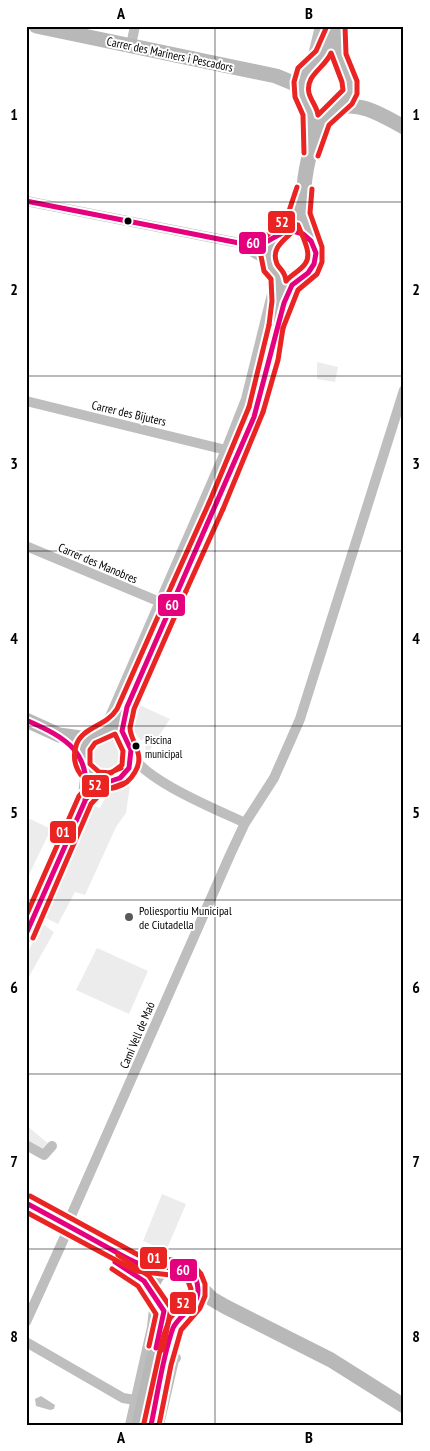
<svg xmlns="http://www.w3.org/2000/svg" width="430" height="1451" font-family="'PT Sans Narrow',sans-serif">
	<style>
		.green { fill: #ececec }
		.water { fill: #bfbfbf }
		.lines { fill: none; stroke-linecap: round; stroke-linejoin: round }
		.street { stroke: #bebebe; stroke-width: 10 }
		.secondary { stroke: #b8b8b8; stroke-width: 15 }
		.bus-1-casing { stroke: #fff; stroke-width: 9 }
		.bus-2-casing { stroke: #fff; stroke-width: 9 }
		.bus-3-casing { stroke: #fff; stroke-width: 9 }
		.bus-1 { stroke: #e5007d; stroke-width: 5 }
		.bus-2 { stroke: #ea2423; stroke-width: 5 }
		.bus-3 { stroke: #ea2423; stroke-width: 5 }
		.grid { fill: none; stroke: #000; stroke-width: 1; stroke-opacity: 0.55 }
		.bus-dot { fill: #000; stroke: #fff; stroke-width: 2 }
		.poi-dot { fill: #595959; stroke: #fff; stroke-width: 2 }
		.labels { text-anchor: middle; dominant-baseline: central; stroke-width: 4; stroke-linejoin: round; paint-order: stroke }
		.bus-label { font-size: 11px; fill: #000; stroke: #fff; text-anchor: start }
		.street-label { font-size: 12px; fill: #000; stroke: #fff }
		.poi-label { font-size: 12px; fill: #000; stroke: #fff; text-anchor: start }
		.line-badge { stroke: #fff; stroke-width: 2 }
		.badge-label { font-size: 14px; text-anchor: middle; font-weight: bold; fill: #fff }
		.neatline { fill: none; stroke: #000; stroke-width: 2 }
		.grid-label { font-size: 16px; text-anchor: middle; font-weight: bold; fill: #000 }
	</style>
	<rect width="100%" height="100%" fill="#fff"/>
	<!-- green -->
	<path class="green" d="M 317,362 L 338,367 L 335,382 L 317,379 Z
		M 137,704 L 170,719 L 147,754 L 145,747 L 147,744 L 144,739 L 141,740 C 128,728 130,720 137,704 Z
		M87 757a19 19 0 1 1 38 0a19 19 0 1 1-38 0Z
		M 127,785 L 130,785 L 126,813 L 116,827 L 85,895 L 75,892 L 58,924 L 44,917 L 94,806 L 100,808 L 108,793 Z
		M 26,817 L 51,829 L 26,881 Z
		M 41,923 L 54,932 L 26,982 L 26,957 Z
		M 97,948 L 148,971 L 129,1014 L 76,990 Z
		M 26,1125 L 49,1144 L 43,1151 L 26,1142 Z
		M 162,1194 L 186,1204 L 166,1251 L 143,1241 Z"/>
	<!-- water -->
	<path class="water" d="M 41,1396 L 55,1405 L 54,1409 L 50,1410 L 36,1406 L 35,1399 Z"/>
	<g class="lines">
		<!-- street -->
		<path class="street" d="M 131,45 L 135,26
			M 311,64 L 320,26
			M 26,201 L 234,242 L 252,244 L 272,240
			M 242,245 L 267,261
			M 26,401 L 226,450
			M 26,546 L 160,602
			M 102,730 L 109,719 L 226,450 L 246,399 L 276,278
			M 132,754 C 143,780 218,810 245,823
			M 26,1145 L 44,1155 L 52,1146
			M 67,1225 L 230,855 L 245,823 L 274,778 L 300,719 L 404,390
			M 26,1322 L 66,1234
			M 26,1342 L 123,1398 L 135,1400
			M 130,1425 L 152,1327 L 155,1300
			M 151,1425 L 173,1328 L 182,1312
			M 159,1425 L 174,1360 L 176,1358"/>
		<!-- secondary -->
		<path class="secondary" d="M 36,26 L 276,76 L 293,83 L 301,90
			M 337,108 C 360,100 385,117 404,127
			M 312,140 L 310,113 L 302,95 L 301,84 L 305,72 L 322,55 L 335,26
			M 311,241 C 295,208 306,147 326,117 C 333,107 346,105 349,92 C 353,79 343,72 340,60 C 337,49 337,38 337,26
			M 299,278 C 290,281 281,279 274,272 C 252,249 279,239 290,225 C 295,217 298,209 301,200
			M 293,284 C 306,270 331,256 305,235
			M 26,720 L 59,735 L 88,739
			M 106,782 L 96,780 L 88,774 L 82,763 L 82,752 L 88,739 L 96,733 L 111,728 L 127,707 L 254,417 L 271,358 L 279,315 L 280,290 L 278,275
			M 98,786 C 106,781 116,782 123,776 C 142,759 128,732 105,731
			M 26,935 L 85,801 L 88,774
			M 26,1203 L 139,1264 L 166,1269
			M 121,1265 L 140,1276 L 152,1293
			M152 1290a23 23 0 1 1 46 0a23 23 0 1 1-46 0Z
			M 197,1284 L 212,1299 L 226,1307 L 331,1360 L 404,1406
			M 139,1425 L 164,1311"/>
		<!-- bus-1 casing -->
		<g class="bus-1-casing">
			<path id="bus-1" d="M 26,201 L 244,244 L 266,242 L 282,233 L 293,231 L 303,234 L 311,241 L 316,253 L 314,264 L 308,273 L 292,285 L 284,303 L 254,417 L 127,707 L 122,731 L 131,750 L 129,768 L 120,778 L 99,785 L 85,800
				M 26,720 C 67,738 92,752 85,801 L 26,934
				M 26,1203 C 52,1217 78,1231 103,1245 C 115,1251 128,1260 140,1264 C 159,1271 199,1259 198,1291 C 198,1307 179,1315 173,1328 C 162,1359 158,1393 151,1425
				M 115,1262 L 144,1281 L 164,1311 L 156,1348"/>
		</g>
		<!-- bus-2 casing -->
		<g class="bus-2-casing">
			<path id="bus-2" d="M 304,153 L 303,115 L 295,97 L 294,82 L 298,68 L 316,51 L 327,26
				M 318,156 L 329,125 L 352,104 L 357,94 L 357,81 L 346,54 L 345,26
				M 269,325 L 272,301 L 271,279 L 264,271 L 260,251 L 266,236 L 282,222 L 289,211 L 297,187
				M 283,328 L 298,290 L 317,274 L 322,262 L 322,247 L 310,213 L 312,189
				M 209,503 L 249,407
				M 223,509 L 263,412
				M 172,585 L 117,709 C 106,727 81,727 76,746 C 65,782 116,806 135,772 C 146,754 130,741 130,728 C 131,722 133,715 134,709 L 186,591
				M 33,938 L 91,804 L 103,791 L 127,782
				M 26,1212 L 136,1271 L 179,1276 L 188,1281 L 191,1289 L 189,1296 L 170,1318 L 163,1337 L 144,1423
				M 112,1269 L 138,1286 L 156,1314 L 149,1346"/>
		</g>
		<!-- bus-3 casing -->
		<g class="bus-3-casing">
			<path id="bus-3" d="M 331,53 L 342,82 L 343,90 L 318,115 C 317,107 311,101 309,93 C 305,75 325,68 331,53 Z
				M 298,225 C 302,236 313,254 305,264 C 300,271 292,274 286,281 C 285,271 281,271 277,264 C 269,245 290,238 298,225 Z
				M 249,407 L 269,325
				M 263,412 L 278,360 L 283,328
				M 172,585 L 209,503
				M 186,591 L 223,509
				M 115,734 L 123,751 L 122,765 L 111,773 L 99,772 L 90,764 L 90,750 L 95,743 Z
				M 26,916 L 79,796 L 95,779 L 121,768
				M 30,1196 L 142,1257 L 183,1261 L 195,1267 L 201,1274 L 205,1284 L 205,1296 L 200,1308 L 181,1330 L 171,1365 L 159,1425
				M 118,1255 L 149,1276 L 171,1308 L 163,1350"/>
		</g>
		<!-- bus-1 -->
		<use href="#bus-1" class="bus-1"/>
		<!-- bus-2 -->
		<use href="#bus-2" class="bus-2"/>
		<!-- bus-3 -->
		<use href="#bus-3" class="bus-3"/>
	</g>
	<!-- grid -->
	<path class="grid" d="M 215,26 L 215,1425M 26,202 L 404,202M 26,376 L 404,376M 26,551 L 404,551M 26,726 L 404,726M 26,900 L 404,900M 26,1074 L 404,1074M 26,1249 L 404,1249"/>
	<!-- markers -->
	<g class="bus-dot">
		<circle cx="128" cy="221" r="4.5"/>
		<circle cx="136" cy="746" r="4.5"/>
	</g>
	<circle class="poi-dot" cx="129" cy="917" r="5"/>
	<g class="labels">
		<!-- bus labels -->
		<g class="bus-label">
			<text x="145" y="740">Piscina<tspan x="145" dy="14">municipal</tspan></text>
		</g>
		<!-- street labels -->
		<g class="street-label">
			<text transform="translate(170 54) rotate(12)">Carrer des Mariners i Pescadors</text>
			<text transform="translate(129 413) rotate(13)">Carrer des Bijuters</text>
			<text transform="translate(98 563) rotate(23)">Carrer des Manobres</text>
			<text transform="translate(137 1035) rotate(-67)">Camí Vell de Maó</text>
		</g>
		<!-- poi labels -->
		<g class="poi-label">
			<text x="139" y="910">Poliesportiu Municipal<tspan x="139" dy="14">de Ciutadella</tspan></text>
		</g>
	</g>
	<g class="line-badge">
		<rect x="267" y="210" width="29" height="24" rx="5" fill="#ea2423"/>
		<rect x="238" y="231" width="29" height="24" rx="5" fill="#e5007d"/>
		<rect x="157" y="593" width="29" height="24" rx="5" fill="#e5007d"/>
		<rect x="81" y="774" width="29" height="24" rx="5" fill="#ea2423"/>
		<rect x="49" y="820" width="28" height="24" rx="5" fill="#ea2423"/>
		<rect x="139" y="1246" width="29" height="24" rx="5" fill="#ea2423"/>
		<rect x="169" y="1258" width="29" height="24" rx="5" fill="#e5007d"/>
		<rect x="169" y="1291" width="28" height="24" rx="5" fill="#ea2423"/>
	</g>
	<g class="badge-label">
		<text x="282" y="227">52</text>
		<text x="253" y="248">60</text>
		<text x="172" y="610">60</text>
		<text x="95" y="790">52</text>
		<text x="63" y="837">01</text>
		<text x="154" y="1263">01</text>
		<text x="183" y="1275">60</text>
		<text x="183" y="1308">52</text>
	</g>
	<!-- border -->
	<rect width="430" height="1451" fill="none" stroke="#ffffff" stroke-width="55"/>
	<rect x="28" y="28" width="374" height="1396" class="neatline"/>
	<g class="grid-label">
		<text x="121" y="19">A</text>
		<text x="309" y="19">B</text>
		<text x="14" y="120">1</text>
		<text x="416" y="120">1</text>
		<text x="14" y="295">2</text>
		<text x="416" y="295">2</text>
		<text x="14" y="469">3</text>
		<text x="416" y="469">3</text>
		<text x="14" y="644">4</text>
		<text x="416" y="644">4</text>
		<text x="14" y="818">5</text>
		<text x="416" y="818">5</text>
		<text x="14" y="993">6</text>
		<text x="416" y="993">6</text>
		<text x="14" y="1167">7</text>
		<text x="416" y="1167">7</text>
		<text x="14" y="1342">8</text>
		<text x="416" y="1342">8</text>
		<text x="121" y="1443">A</text>
		<text x="309" y="1443">B</text>
	</g>
</svg>
